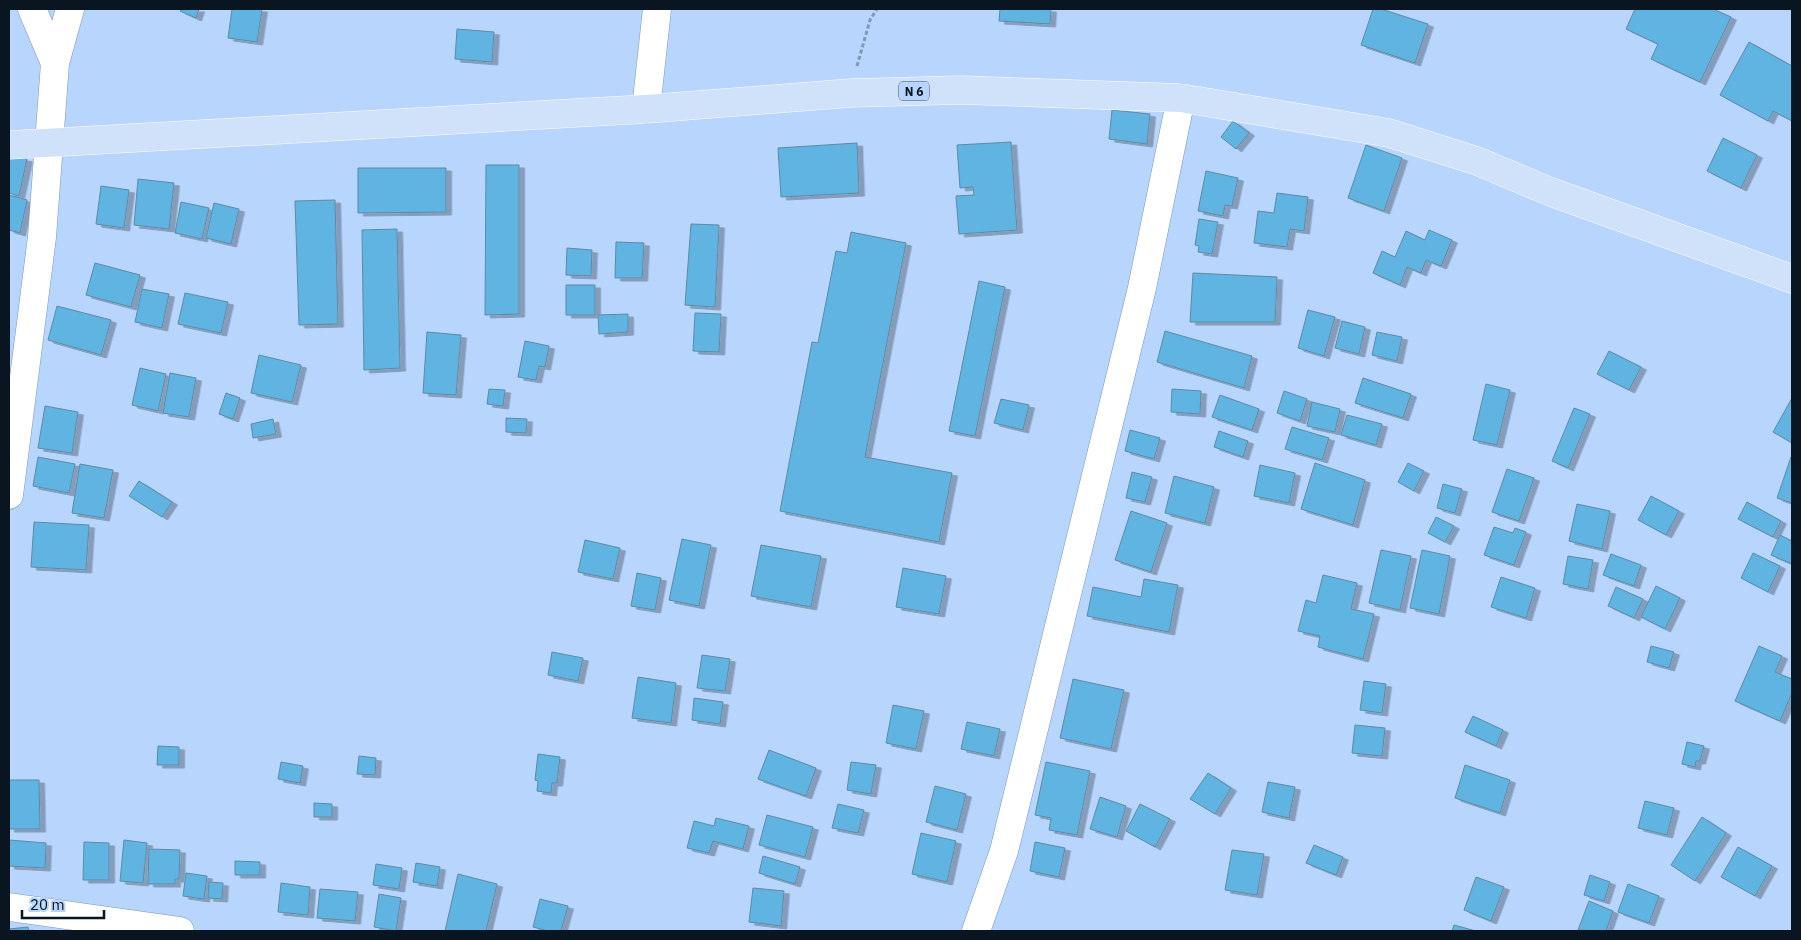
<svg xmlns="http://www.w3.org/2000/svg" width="1801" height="940" font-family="'IBM Plex Sans',sans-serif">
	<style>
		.building { fill: #60b4e2; stroke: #5c8aa4; filter: url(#shadow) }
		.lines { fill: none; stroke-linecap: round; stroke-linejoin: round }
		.street-casing { stroke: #7b97bc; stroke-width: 29 }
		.primary-casing { stroke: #fff; stroke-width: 29 }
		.path { stroke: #8098b7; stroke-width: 3; stroke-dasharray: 4 2.5; stroke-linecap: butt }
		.street { stroke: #fff; stroke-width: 28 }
		.primary { stroke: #cfe2fa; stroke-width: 28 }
		.labels { text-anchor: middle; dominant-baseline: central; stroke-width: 5; stroke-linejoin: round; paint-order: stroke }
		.shield { fill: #b7d5fd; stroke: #3e4f64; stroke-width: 1 }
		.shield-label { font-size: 12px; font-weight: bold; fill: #0a1522 }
	</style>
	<defs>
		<filter id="shadow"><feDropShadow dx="5.5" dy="3" stdDeviation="0" flood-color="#0004"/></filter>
	</defs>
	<rect width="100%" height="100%" fill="#b7d5fd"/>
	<!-- building -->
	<path class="building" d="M 181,9 L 199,9 L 196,18 L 180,11 Z
		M 232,9 L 262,9 L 257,42 L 228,38 Z
		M 1000,9 L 1051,9 L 1050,24 L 999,21 Z
		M 1373,9 L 1381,9 L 1428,24 L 1415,63 L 1361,45 Z
		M 1635,9 L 1713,9 L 1731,17 L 1700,82 L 1651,59 L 1658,44 L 1626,29 Z
		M 457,29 L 494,32 L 492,62 L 455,59 Z
		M 1749,42 L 1792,66 L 1792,121 L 1773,111 L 1768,121 L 1720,95 Z
		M 1112,110 L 1150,114 L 1147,144 L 1109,139 Z
		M 1233,121 L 1249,133 L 1236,149 L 1221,137 Z
		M 1723,138 L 1757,155 L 1741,188 L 1707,171 Z
		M 1011,142 L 1017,230 L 959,234 L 956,196 L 974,195 L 973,187 L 960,188 L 957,145 Z
		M 857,143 L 859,193 L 781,197 L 778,148 Z
		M 1366,145 L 1402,158 L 1384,211 L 1348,198 Z
		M 9,155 L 27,159 L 19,196 L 9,193 Z
		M 486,165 L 519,165 L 519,314 L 485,315 Z
		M 358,168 L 446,168 L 446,212 L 358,213 Z
		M 1206,171 L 1238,178 L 1232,206 L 1225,205 L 1223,216 L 1198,211 Z
		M 138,179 L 174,183 L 169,229 L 134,225 Z
		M 101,186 L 129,190 L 124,228 L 96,224 Z
		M 1277,193 L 1308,197 L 1304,231 L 1290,229 L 1287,247 L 1254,243 L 1258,211 L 1274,213 Z
		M 9,195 L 27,200 L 20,233 L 9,230 Z
		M 335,200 L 338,324 L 299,325 L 295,201 Z
		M 181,202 L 209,208 L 202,239 L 175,233 Z
		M 214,203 L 239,209 L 231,244 L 206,238 Z
		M 1199,219 L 1218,222 L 1212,254 L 1198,252 L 1199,246 L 1195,245 Z
		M 691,224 L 719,225 L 715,307 L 685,305 Z
		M 397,229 L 400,368 L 364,370 L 362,230 Z
		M 1429,230 L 1452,240 L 1441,266 L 1426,260 L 1421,273 L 1407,267 L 1400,285 L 1373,273 L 1382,251 L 1395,257 L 1406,231 L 1425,240 Z
		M 851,232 L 906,243 L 865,457 L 952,473 L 939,542 L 780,511 L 812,342 L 818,343 L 836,251 L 847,253 Z
		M 616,242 L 644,243 L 642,278 L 615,278 Z
		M 567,248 L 592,250 L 591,276 L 566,275 Z
		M 95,263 L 140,275 L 131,307 L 86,295 Z
		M 1193,273 L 1277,277 L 1275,322 L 1190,322 Z
		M 979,281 L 1005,287 L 975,436 L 949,431 Z
		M 566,285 L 595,285 L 595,315 L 566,315 Z
		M 142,289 L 169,294 L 162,328 L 135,322 Z
		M 185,293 L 228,302 L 221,333 L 178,324 Z
		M 57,306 L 111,320 L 101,355 L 48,340 Z
		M 1308,310 L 1335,317 L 1324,356 L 1298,348 Z
		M 695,313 L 721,314 L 719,352 L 693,351 Z
		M 628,314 L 628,332 L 599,334 L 598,315 Z
		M 1342,321 L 1365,327 L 1359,354 L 1335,348 Z
		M 1165,331 L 1252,356 L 1244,388 L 1157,362 Z
		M 427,332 L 461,335 L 456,395 L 423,393 Z
		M 1377,332 L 1402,337 L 1397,361 L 1372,355 Z
		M 525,341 L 549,346 L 545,367 L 539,366 L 536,380 L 518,377 Z
		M 1609,351 L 1641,367 L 1629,390 L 1597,374 Z
		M 259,355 L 301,365 L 292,402 L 251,393 Z
		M 140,368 L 166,374 L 158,411 L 132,405 Z
		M 170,373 L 196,378 L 189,417 L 163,413 Z
		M 1363,378 L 1411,394 L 1403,418 L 1355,403 Z
		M 1486,384 L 1510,390 L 1497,445 L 1473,440 Z
		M 489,389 L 505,390 L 503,406 L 487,404 Z
		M 1172,389 L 1201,391 L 1200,414 L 1171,412 Z
		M 1284,391 L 1307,399 L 1300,421 L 1277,413 Z
		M 226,393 L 240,398 L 233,419 L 219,414 Z
		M 1220,395 L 1259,409 L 1252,430 L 1212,417 Z
		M 1792,398 L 1792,443 L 1773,432 Z
		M 1001,399 L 1029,405 L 1023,430 L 994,423 Z
		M 1312,402 L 1340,409 L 1335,432 L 1307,426 Z
		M 45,406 L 78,412 L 72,453 L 38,448 Z
		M 1574,408 L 1590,414 L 1568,468 L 1552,461 Z
		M 1347,415 L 1382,424 L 1376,445 L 1341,435 Z
		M 506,418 L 527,419 L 526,433 L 506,432 Z
		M 273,419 L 276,434 L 253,438 L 251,424 Z
		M 1292,427 L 1329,438 L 1322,460 L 1285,449 Z
		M 1130,430 L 1160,438 L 1154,459 L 1125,451 Z
		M 1219,431 L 1248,441 L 1243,457 L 1214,447 Z
		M 38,457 L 75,464 L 69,493 L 33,486 Z
		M 1791,457 L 1792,458 L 1792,503 L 1777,498 Z
		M 1315,463 L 1365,480 L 1353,525 L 1301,509 Z
		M 1408,463 L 1424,471 L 1414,491 L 1398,482 Z
		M 80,464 L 113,470 L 104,518 L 72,513 Z
		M 1260,465 L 1295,473 L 1289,503 L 1254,496 Z
		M 1507,469 L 1534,478 L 1519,521 L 1492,512 Z
		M 1132,472 L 1152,477 L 1145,502 L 1126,498 Z
		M 1174,476 L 1214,487 L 1205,523 L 1165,513 Z
		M 139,481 L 172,502 L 162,517 L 129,496 Z
		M 1443,484 L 1462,489 L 1455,513 L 1437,508 Z
		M 1651,496 L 1679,511 L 1666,535 L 1638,520 Z
		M 1747,502 L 1781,521 L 1773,537 L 1738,519 Z
		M 1577,504 L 1610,511 L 1602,549 L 1569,541 Z
		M 1131,511 L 1167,523 L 1151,572 L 1115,560 Z
		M 1436,517 L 1454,526 L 1445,542 L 1428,533 Z
		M 34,522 L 89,525 L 86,570 L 31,567 Z
		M 1494,527 L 1513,533 L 1515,528 L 1526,532 L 1514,565 L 1484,555 Z
		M 1780,535 L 1792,541 L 1792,564 L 1771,555 Z
		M 682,539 L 711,545 L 699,606 L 669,600 Z
		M 585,540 L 620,548 L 613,579 L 578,572 Z
		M 761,545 L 821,556 L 811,607 L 751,596 Z
		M 1381,550 L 1411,556 L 1400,610 L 1369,603 Z
		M 1422,550 L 1450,556 L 1439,614 L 1410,608 Z
		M 1753,553 L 1780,566 L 1768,592 L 1741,578 Z
		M 1611,554 L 1641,565 L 1634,586 L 1603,575 Z
		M 1568,556 L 1593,560 L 1588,589 L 1563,584 Z
		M 903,568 L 946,576 L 939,614 L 896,607 Z
		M 637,573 L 661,578 L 655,610 L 631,606 Z
		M 1323,575 L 1357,583 L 1351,609 L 1374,614 L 1363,659 L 1318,647 L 1320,636 L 1298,631 L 1306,600 L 1316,603 Z
		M 1501,577 L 1535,588 L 1526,618 L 1491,607 Z
		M 1144,579 L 1178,585 L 1169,632 L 1087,616 L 1093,587 L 1141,597 Z
		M 1656,586 L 1680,598 L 1665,629 L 1641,617 Z
		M 1616,587 L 1643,599 L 1634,618 L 1608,606 Z
		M 1651,646 L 1674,652 L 1669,668 L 1647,662 Z
		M 1759,646 L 1782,656 L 1775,672 L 1792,679 L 1792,693 L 1780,721 L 1735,701 Z
		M 552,652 L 583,658 L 578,681 L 548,675 Z
		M 702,655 L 730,659 L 725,691 L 697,688 Z
		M 638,677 L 676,683 L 671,723 L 632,718 Z
		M 1073,679 L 1124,690 L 1111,749 L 1060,738 Z
		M 1364,681 L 1386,684 L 1382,713 L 1360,710 Z
		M 694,698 L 723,702 L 720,724 L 692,720 Z
		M 893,705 L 924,711 L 916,749 L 886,743 Z
		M 1473,716 L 1503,730 L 1496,746 L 1465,732 Z
		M 967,722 L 1000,729 L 994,756 L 961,749 Z
		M 1355,725 L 1385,728 L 1382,756 L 1352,753 Z
		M 1687,742 L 1704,746 L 1700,761 L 1696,761 L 1695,767 L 1682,764 Z
		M 158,746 L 179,747 L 179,765 L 157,765 Z
		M 769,750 L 816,768 L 806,796 L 758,779 Z
		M 538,754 L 560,757 L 557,783 L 552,783 L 551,793 L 537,791 L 538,781 L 535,780 Z
		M 359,756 L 376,758 L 375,775 L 357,774 Z
		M 281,762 L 303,766 L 300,783 L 278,779 Z
		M 851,762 L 876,765 L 871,794 L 847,790 Z
		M 1046,762 L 1090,771 L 1077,835 L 1049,830 L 1051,818 L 1035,815 Z
		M 1465,765 L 1510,780 L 1500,813 L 1455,798 Z
		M 1208,773 L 1231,788 L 1215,814 L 1190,799 Z
		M 9,780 L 39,780 L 40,829 L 9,829 Z
		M 1268,782 L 1295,787 L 1289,818 L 1262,812 Z
		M 935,786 L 966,794 L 957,830 L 926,822 Z
		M 1100,797 L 1126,806 L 1117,837 L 1090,829 Z
		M 1645,801 L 1674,808 L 1667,835 L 1638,828 Z
		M 314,803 L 332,804 L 332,817 L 314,817 Z
		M 838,804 L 864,810 L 858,833 L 832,828 Z
		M 1140,804 L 1170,819 L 1155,847 L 1126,831 Z
		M 767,815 L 813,827 L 805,857 L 759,845 Z
		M 1702,817 L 1726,833 L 1695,881 L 1671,865 Z
		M 716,818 L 749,826 L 743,849 L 713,841 L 709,853 L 687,848 L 694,821 L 714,826 Z
		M 921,833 L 956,841 L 947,882 L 912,874 Z
		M 9,840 L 46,843 L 45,868 L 9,866 Z
		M 124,840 L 147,843 L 143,883 L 120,881 Z
		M 84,842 L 109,843 L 109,880 L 83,880 Z
		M 1035,842 L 1065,848 L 1059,877 L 1030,871 Z
		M 1314,845 L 1343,857 L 1336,875 L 1306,863 Z
		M 1738,847 L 1772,866 L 1755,896 L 1721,877 Z
		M 149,849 L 180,850 L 179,879 L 175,879 L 175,884 L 148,884 Z
		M 1232,850 L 1264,854 L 1257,895 L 1225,890 Z
		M 763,856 L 800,867 L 795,884 L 759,873 Z
		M 235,861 L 260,862 L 260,875 L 235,875 Z
		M 416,863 L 440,867 L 437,886 L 413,882 Z
		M 376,864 L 402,868 L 399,889 L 373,885 Z
		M 186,873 L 207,876 L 204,899 L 183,896 Z
		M 458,874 L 497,884 L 486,931 L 445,931 Z
		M 1590,875 L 1610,882 L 1604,901 L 1584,895 Z
		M 1476,877 L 1504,887 L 1491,921 L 1464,910 Z
		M 209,882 L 223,883 L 222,899 L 208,898 Z
		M 281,883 L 310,887 L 308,915 L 278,912 Z
		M 1628,884 L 1659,896 L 1649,923 L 1618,912 Z
		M 753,888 L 784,891 L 781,926 L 749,922 Z
		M 320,889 L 358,892 L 355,921 L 317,918 Z
		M 379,894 L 401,898 L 396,931 L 374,927 Z
		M 540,899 L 568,906 L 561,931 L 548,931 L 533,927 Z
		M 1589,901 L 1613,911 L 1606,931 L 1578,930 Z
		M 1454,925 L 1476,931 L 1452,931 Z
		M 28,927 L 29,931 L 9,931 L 9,929 Z"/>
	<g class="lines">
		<!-- street casing -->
		<g class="street-casing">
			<path id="street" d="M 55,63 L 70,9
				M 646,109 L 657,9
				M 9,495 L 42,237 L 55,63 L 32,9
				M 9,907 L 180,931
				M 976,931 L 1004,851 L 1142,288 L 1181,98"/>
		</g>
		<!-- primary casing -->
		<g class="primary-casing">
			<path id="primary" d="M 9,145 L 646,109 L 851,93 L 961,90 L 1181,98 L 1389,133 L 1477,161 L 1551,192 L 1792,279"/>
		</g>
		<!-- path -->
		<path class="path" d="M 857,66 L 870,20 L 877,9"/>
		<!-- street -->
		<use href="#street" class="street"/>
		<!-- primary -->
		<use href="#primary" class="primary"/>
	</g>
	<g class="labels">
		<!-- shield labels -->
		<rect class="shield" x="899" y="81.5" width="30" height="19" rx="4"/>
		<g class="shield-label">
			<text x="914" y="91">N 6</text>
		</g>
	</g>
	<!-- border -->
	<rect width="1801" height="940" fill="none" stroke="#0a1522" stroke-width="20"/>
	<!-- scale -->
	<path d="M22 910v8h82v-8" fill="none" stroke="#0a1522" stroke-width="2.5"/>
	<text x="30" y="910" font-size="15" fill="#0a1522" stroke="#b7d5fd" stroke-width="4" paint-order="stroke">20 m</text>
</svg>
